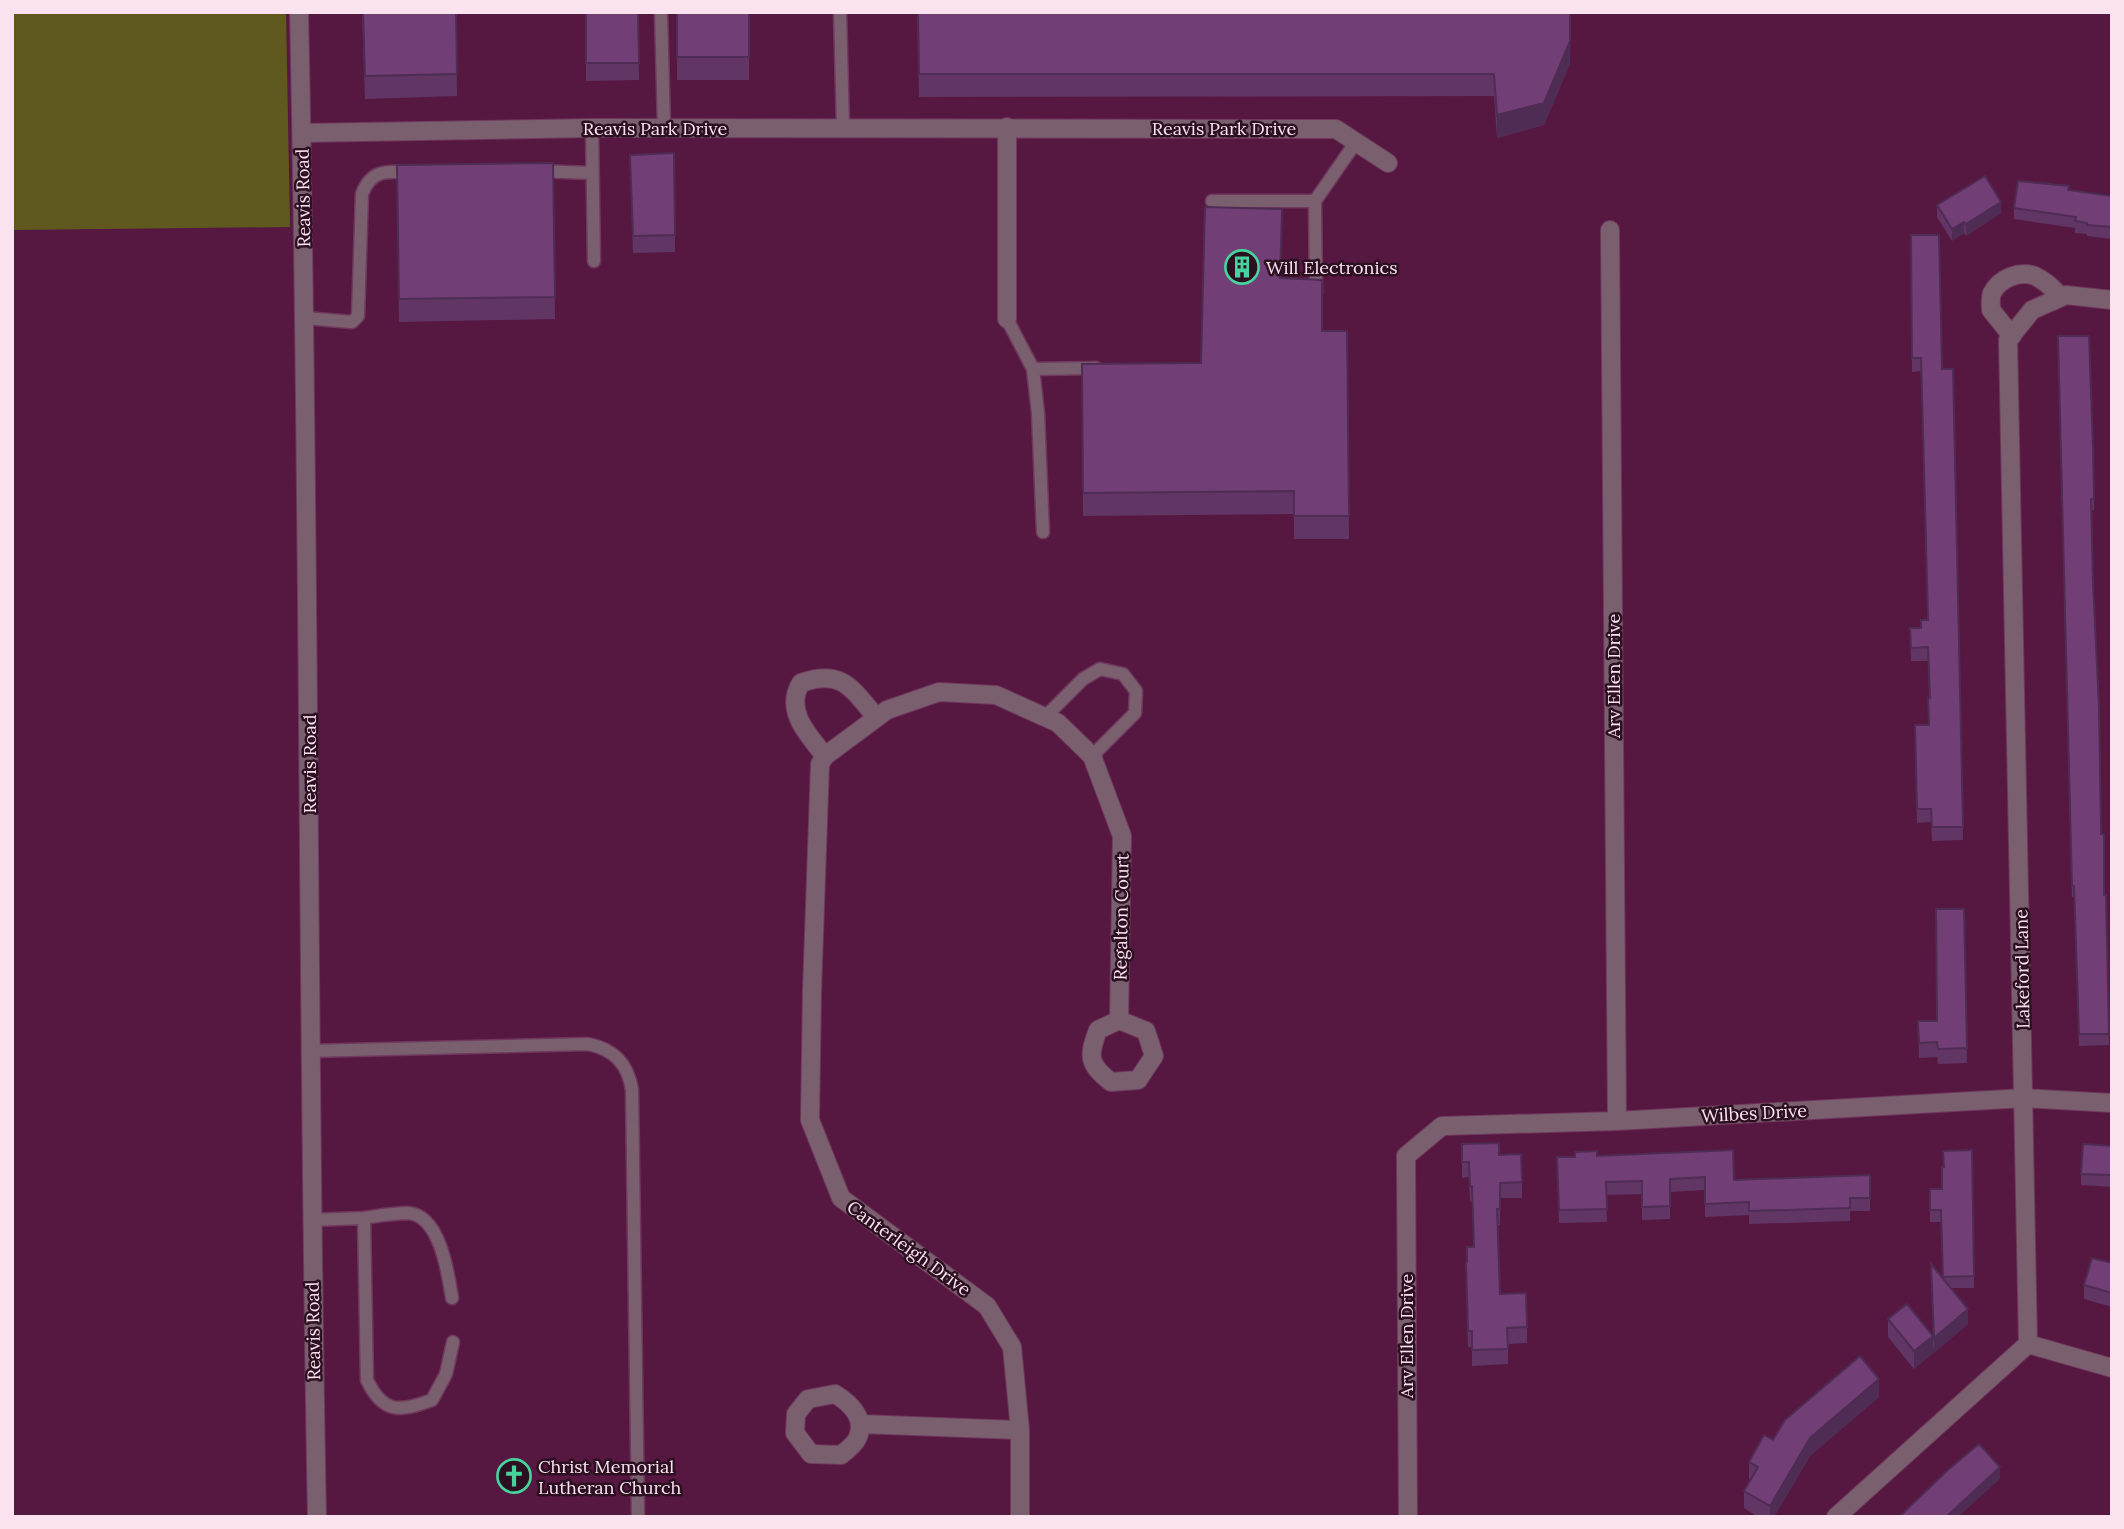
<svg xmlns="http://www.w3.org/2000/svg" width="2124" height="1529" font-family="Lora,serif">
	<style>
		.green { fill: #5f5920 }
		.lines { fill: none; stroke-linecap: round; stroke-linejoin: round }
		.service-casing { stroke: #70385d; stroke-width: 15 }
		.minor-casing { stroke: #70385d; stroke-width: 20 }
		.tertiary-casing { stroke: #70385d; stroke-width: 20 }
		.service { stroke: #7a606f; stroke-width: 12 }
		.minor { stroke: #7a606f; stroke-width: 18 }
		.tertiary { stroke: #7a606f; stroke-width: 18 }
		.wall { fill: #613665 }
		.shaded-wall { fill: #4f2c53 }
		.building { fill: #713f76; stroke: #4f2c53; stroke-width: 2 }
		.labels { text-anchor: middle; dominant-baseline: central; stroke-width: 5; stroke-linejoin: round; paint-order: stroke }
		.street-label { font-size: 18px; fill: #fae2ef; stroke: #2c1021 }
		.poi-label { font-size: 18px; fill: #fae2ef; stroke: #2c1021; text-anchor: start }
	</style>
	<rect width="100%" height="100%" fill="#561841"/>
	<!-- green -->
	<path class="green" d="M 12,12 L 286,12 L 290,227 L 12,230 Z"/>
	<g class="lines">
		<!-- service casing -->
		<g class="service-casing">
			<path id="service" d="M 661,12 L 664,127
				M 840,12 L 843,127
				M 592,128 L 594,261
				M 538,171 L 591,173
				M 1212,201 L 1315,201
				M 1316,293 L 1315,201 L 1356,142
				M 305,318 L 352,322 L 358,316 L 362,194 C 372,167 390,172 414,172
				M 1007,319 L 1033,369 L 1038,413 L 1043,532
				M 1033,369 L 1096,368
				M 1045,717 L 1083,679 L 1100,669 L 1123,674 L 1136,691 L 1135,713 L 1092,756
				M 309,1051 L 588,1044 C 614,1049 628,1064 632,1090 L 638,1517
				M 311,1220 L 364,1218
				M 452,1298 C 448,1273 440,1215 408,1213 C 394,1213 378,1216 364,1218 L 367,1380 C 383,1414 400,1412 432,1400 L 446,1374 L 453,1342"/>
		</g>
		<!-- minor casing -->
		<g class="minor-casing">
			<path id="minor" d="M 302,133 L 592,128 L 1336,129 L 1388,163
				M 1610,230 L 1617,1121
				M 1007,319 L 1007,127
				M 2012,336 L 1991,310 C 1991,305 1990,298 1992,293 C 2000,278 2020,270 2035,276 C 2046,281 2053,289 2061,297
				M 825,756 C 808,735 784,710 801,683 C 842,668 852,689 876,717
				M 1119,1020 L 1146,1031 L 1154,1056 L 1138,1080 L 1111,1082 C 1088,1064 1088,1056 1098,1030 Z
				M 2028,1344 L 2112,1368
				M 835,1394 C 850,1403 867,1419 857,1439 C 854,1445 846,1451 841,1455 L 811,1454 L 795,1433 L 796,1414 L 808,1399 Z
				M 860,1424 L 1020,1430
				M 1020,1517 L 1020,1430 L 1012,1347 L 987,1306 L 841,1198 L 810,1120 L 812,991 L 820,764 L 825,756 L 887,710 L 939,692 L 996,695 L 1058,723 L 1092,756 L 1122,836 L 1119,1020
				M 1408,1517 L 1406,1156 L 1442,1126 L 1617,1121 L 2025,1098 L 2112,1103
				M 1836,1517 L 2028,1344 L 2008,340 L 2032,310 L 2066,295 L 2112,300"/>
		</g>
		<!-- tertiary casing -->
		<g class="tertiary-casing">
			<path id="tertiary" d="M 299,12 C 310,514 307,1015 317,1517"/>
		</g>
		<!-- service -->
		<use href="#service" class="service"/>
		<!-- minor -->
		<use href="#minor" class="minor"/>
		<!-- tertiary -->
		<use href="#tertiary" class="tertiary"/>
	</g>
	<!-- wall -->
	<path class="wall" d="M 362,12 L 456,12 L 457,96 L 365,99 Z
		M 586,12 L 638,12 L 639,80 L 586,81 Z
		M 677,12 L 749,12 L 749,80 L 677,80 Z
		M 917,12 L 1570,64 L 1544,125 L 1497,138 L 1494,96 L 919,97 Z
		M 553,163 L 555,319 L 399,322 L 397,165 Z
		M 630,172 L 675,235 L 675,252 L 633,253 Z
		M 2069,191 L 2112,196 L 2112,239 L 2087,236 L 2087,234 L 2075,233 L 2075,228 L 2014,219 L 2014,208 Z
		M 1937,205 L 2001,213 L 1966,236 L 1964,233 L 1952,241 L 1937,217 Z
		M 1282,232 L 1280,278 L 1322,331 L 1347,331 L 1349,539 L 1294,539 L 1294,514 L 1083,516 L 1082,364 L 1201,363 Z
		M 1911,235 L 1942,369 L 1953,369 L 1963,840 L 1932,841 L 1931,822 L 1917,823 L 1915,725 L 1929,725 L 1930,698 L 1928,661 L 1911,661 L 1910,628 L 1921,628 L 1928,619 L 1921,371 L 1912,372 Z
		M 2058,336 L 2094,499 L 2094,510 L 2091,510 L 2101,834 L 2104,895 L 2106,895 L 2109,1045 L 2079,1046 L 2074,897 L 2072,897 Z
		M 1964,909 L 1967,1063 L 1938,1064 L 1937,1057 L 1919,1058 L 1918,1021 L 1937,1021 Z
		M 1462,1144 L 1499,1155 L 1522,1182 L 1522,1198 L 1500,1198 L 1500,1225 L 1498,1225 L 1500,1294 L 1527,1327 L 1527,1343 L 1508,1344 L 1508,1364 L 1472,1366 L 1472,1347 L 1468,1347 L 1466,1278 L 1466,1262 L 1467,1262 L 1474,1247 L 1472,1202 L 1470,1202 L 1469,1177 L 1462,1178 Z
		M 2112,1146 L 2112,1187 L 2081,1185 L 2081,1174 Z
		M 1972,1150 L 1974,1288 L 1951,1288 L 1968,1324 L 1934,1353 L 1933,1347 L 1933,1353 L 1914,1369 L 1888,1337 L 1888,1319 L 1933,1335 L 1943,1278 L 1941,1222 L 1930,1222 L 1930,1189 L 1942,1189 L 1943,1167 Z
		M 1597,1156 L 1734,1180 L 1870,1175 L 1870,1211 L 1850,1211 L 1850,1221 L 1749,1224 L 1749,1215 L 1705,1217 L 1705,1190 L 1670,1192 L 1670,1219 L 1642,1220 L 1642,1194 L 1606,1195 L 1607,1222 L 1559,1223 L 1557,1157 Z
		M 2112,1263 L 2112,1307 L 2084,1299 L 2084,1285 Z
		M 1879,1397 L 1810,1456 L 1774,1517 L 1758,1517 L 1744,1508 L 1744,1491 L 1750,1480 L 1749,1479 L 1749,1462 L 1773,1440 Z"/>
	<!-- shaded-wall -->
	<path class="shaded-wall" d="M 1571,12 L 1570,64 L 1544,125 L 1497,138 L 1497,115 Z
		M 2001,202 L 2001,213 L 1966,236 L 1966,224 Z
		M 1964,222 L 1964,233 L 1952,241 L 1952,229 Z
		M 1968,1309 L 1968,1324 L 1934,1353 L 1934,1338 Z
		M 1933,1336 L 1933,1353 L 1914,1369 L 1914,1351 Z
		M 1879,1379 L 1879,1397 L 1810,1456 L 1774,1517 L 1770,1517 L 1770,1506 L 1810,1438 Z
		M 2000,1467 L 2000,1479 L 1958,1517 L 1946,1517 Z"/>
	<!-- building -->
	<path class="building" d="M 363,12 L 456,12 L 457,74 L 365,76 Z
		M 586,12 L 638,12 L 639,63 L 586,63 Z
		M 677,12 L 749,12 L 749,57 L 677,57 Z
		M 918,12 L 1570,12 L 1570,41 L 1544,103 L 1497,115 L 1494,74 L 919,74 Z
		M 674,153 L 675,235 L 633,236 L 630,155 Z
		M 553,163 L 555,297 L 399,299 L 397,165 Z
		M 1985,176 L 2001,202 L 1966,224 L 1964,222 L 1952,229 L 1937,205 Z
		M 2018,181 L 2069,186 L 2068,190 L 2112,196 L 2112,227 L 2087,225 L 2087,223 L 2075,221 L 2076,217 L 2014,208 Z
		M 1205,207 L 1282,209 L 1280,278 L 1322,280 L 1322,331 L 1347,331 L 1349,516 L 1294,516 L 1294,491 L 1083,493 L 1082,364 L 1201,363 Z
		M 1911,235 L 1939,235 L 1942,369 L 1953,369 L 1963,827 L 1932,827 L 1931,809 L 1917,809 L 1915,725 L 1929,725 L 1928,698 L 1930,698 L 1928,647 L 1911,648 L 1910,628 L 1921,628 L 1921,620 L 1928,620 L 1928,617 L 1921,358 L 1912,358 Z
		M 2058,336 L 2089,336 L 2093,449 L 2094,499 L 2091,499 L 2093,583 L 2099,708 L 2101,834 L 2104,834 L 2104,895 L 2106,895 L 2109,1034 L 2079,1034 L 2074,886 L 2072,886 Z
		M 1936,909 L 1964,909 L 1967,1048 L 1938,1049 L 1937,1042 L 1919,1043 L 1918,1021 L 1937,1021 Z
		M 1499,1143 L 1499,1155 L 1521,1154 L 1522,1182 L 1500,1183 L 1500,1209 L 1497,1209 L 1500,1294 L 1526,1293 L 1527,1327 L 1507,1328 L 1508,1349 L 1472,1350 L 1472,1331 L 1468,1331 L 1466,1262 L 1467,1262 L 1467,1247 L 1474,1247 L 1472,1186 L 1470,1186 L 1469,1162 L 1462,1162 L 1462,1144 Z
		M 2083,1144 L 2112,1146 L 2112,1175 L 2081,1174 Z
		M 1733,1150 L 1734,1180 L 1870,1175 L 1870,1198 L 1850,1198 L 1850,1208 L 1749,1211 L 1749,1202 L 1705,1204 L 1705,1177 L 1670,1179 L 1670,1206 L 1642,1207 L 1642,1181 L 1606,1182 L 1607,1209 L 1559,1210 L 1557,1157 L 1575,1157 L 1575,1152 L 1597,1151 L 1597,1156 Z
		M 1972,1150 L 1974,1276 L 1943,1277 L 1941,1210 L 1930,1210 L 1930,1189 L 1942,1189 L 1942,1167 L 1944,1167 L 1943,1151 Z
		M 2092,1258 L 2112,1263 L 2112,1293 L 2084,1285 Z
		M 1931,1264 L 1968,1309 L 1934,1338 Z
		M 1907,1304 L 1933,1336 L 1914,1351 L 1888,1319 Z
		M 1860,1356 L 1879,1379 L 1810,1438 L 1770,1506 L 1744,1491 L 1758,1467 L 1749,1462 L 1764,1435 L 1773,1440 L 1785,1420 Z
		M 1979,1444 L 2000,1467 L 1946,1517 L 1899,1517 L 1949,1469 Z"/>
	<!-- icons -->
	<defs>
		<g id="building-ring" transform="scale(1.75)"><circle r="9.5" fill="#2c1021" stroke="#46d49e" stroke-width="1.5"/><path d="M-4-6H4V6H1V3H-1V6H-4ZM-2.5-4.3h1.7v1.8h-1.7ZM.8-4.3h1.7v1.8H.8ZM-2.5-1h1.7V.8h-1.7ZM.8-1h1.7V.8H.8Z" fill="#46d49e"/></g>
		<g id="church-ring" transform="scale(1.75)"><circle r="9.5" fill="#2c1021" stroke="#46d49e" stroke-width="1.5"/><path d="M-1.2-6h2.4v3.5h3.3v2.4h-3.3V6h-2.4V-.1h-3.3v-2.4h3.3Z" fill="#46d49e"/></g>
	</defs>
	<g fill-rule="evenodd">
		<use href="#building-ring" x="1242" y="267"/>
		<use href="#church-ring" x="514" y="1476"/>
	</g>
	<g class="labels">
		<!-- street labels -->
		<g class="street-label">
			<text x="655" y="128">Reavis Park Drive</text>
			<text x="1224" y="128">Reavis Park Drive</text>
			<text transform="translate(303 198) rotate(-91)">Reavis Road</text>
			<text transform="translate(1613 676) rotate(-90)">Arv Ellen Drive</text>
			<text transform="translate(309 764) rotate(-90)">Reavis Road</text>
			<text transform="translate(1121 917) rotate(-89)">Regalton Court</text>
			<text transform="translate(2022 969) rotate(-91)">Lakeford Lane</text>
			<text transform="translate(1754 1113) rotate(-3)">Wilbes Drive</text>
			<text transform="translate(909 1248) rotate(36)">Canterleigh Drive</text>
			<text transform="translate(313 1331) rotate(-91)">Reavis Road</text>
			<text transform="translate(1406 1336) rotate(-90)">Arv Ellen Drive</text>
		</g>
		<!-- poi labels -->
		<g class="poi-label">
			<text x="1266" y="267">Will Electronics</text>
			<text x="538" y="1466">Christ Memorial<tspan x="538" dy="21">Lutheran Church</tspan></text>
		</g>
	</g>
	<!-- border -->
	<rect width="2124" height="1529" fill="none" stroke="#fae2ef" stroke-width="28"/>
</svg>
